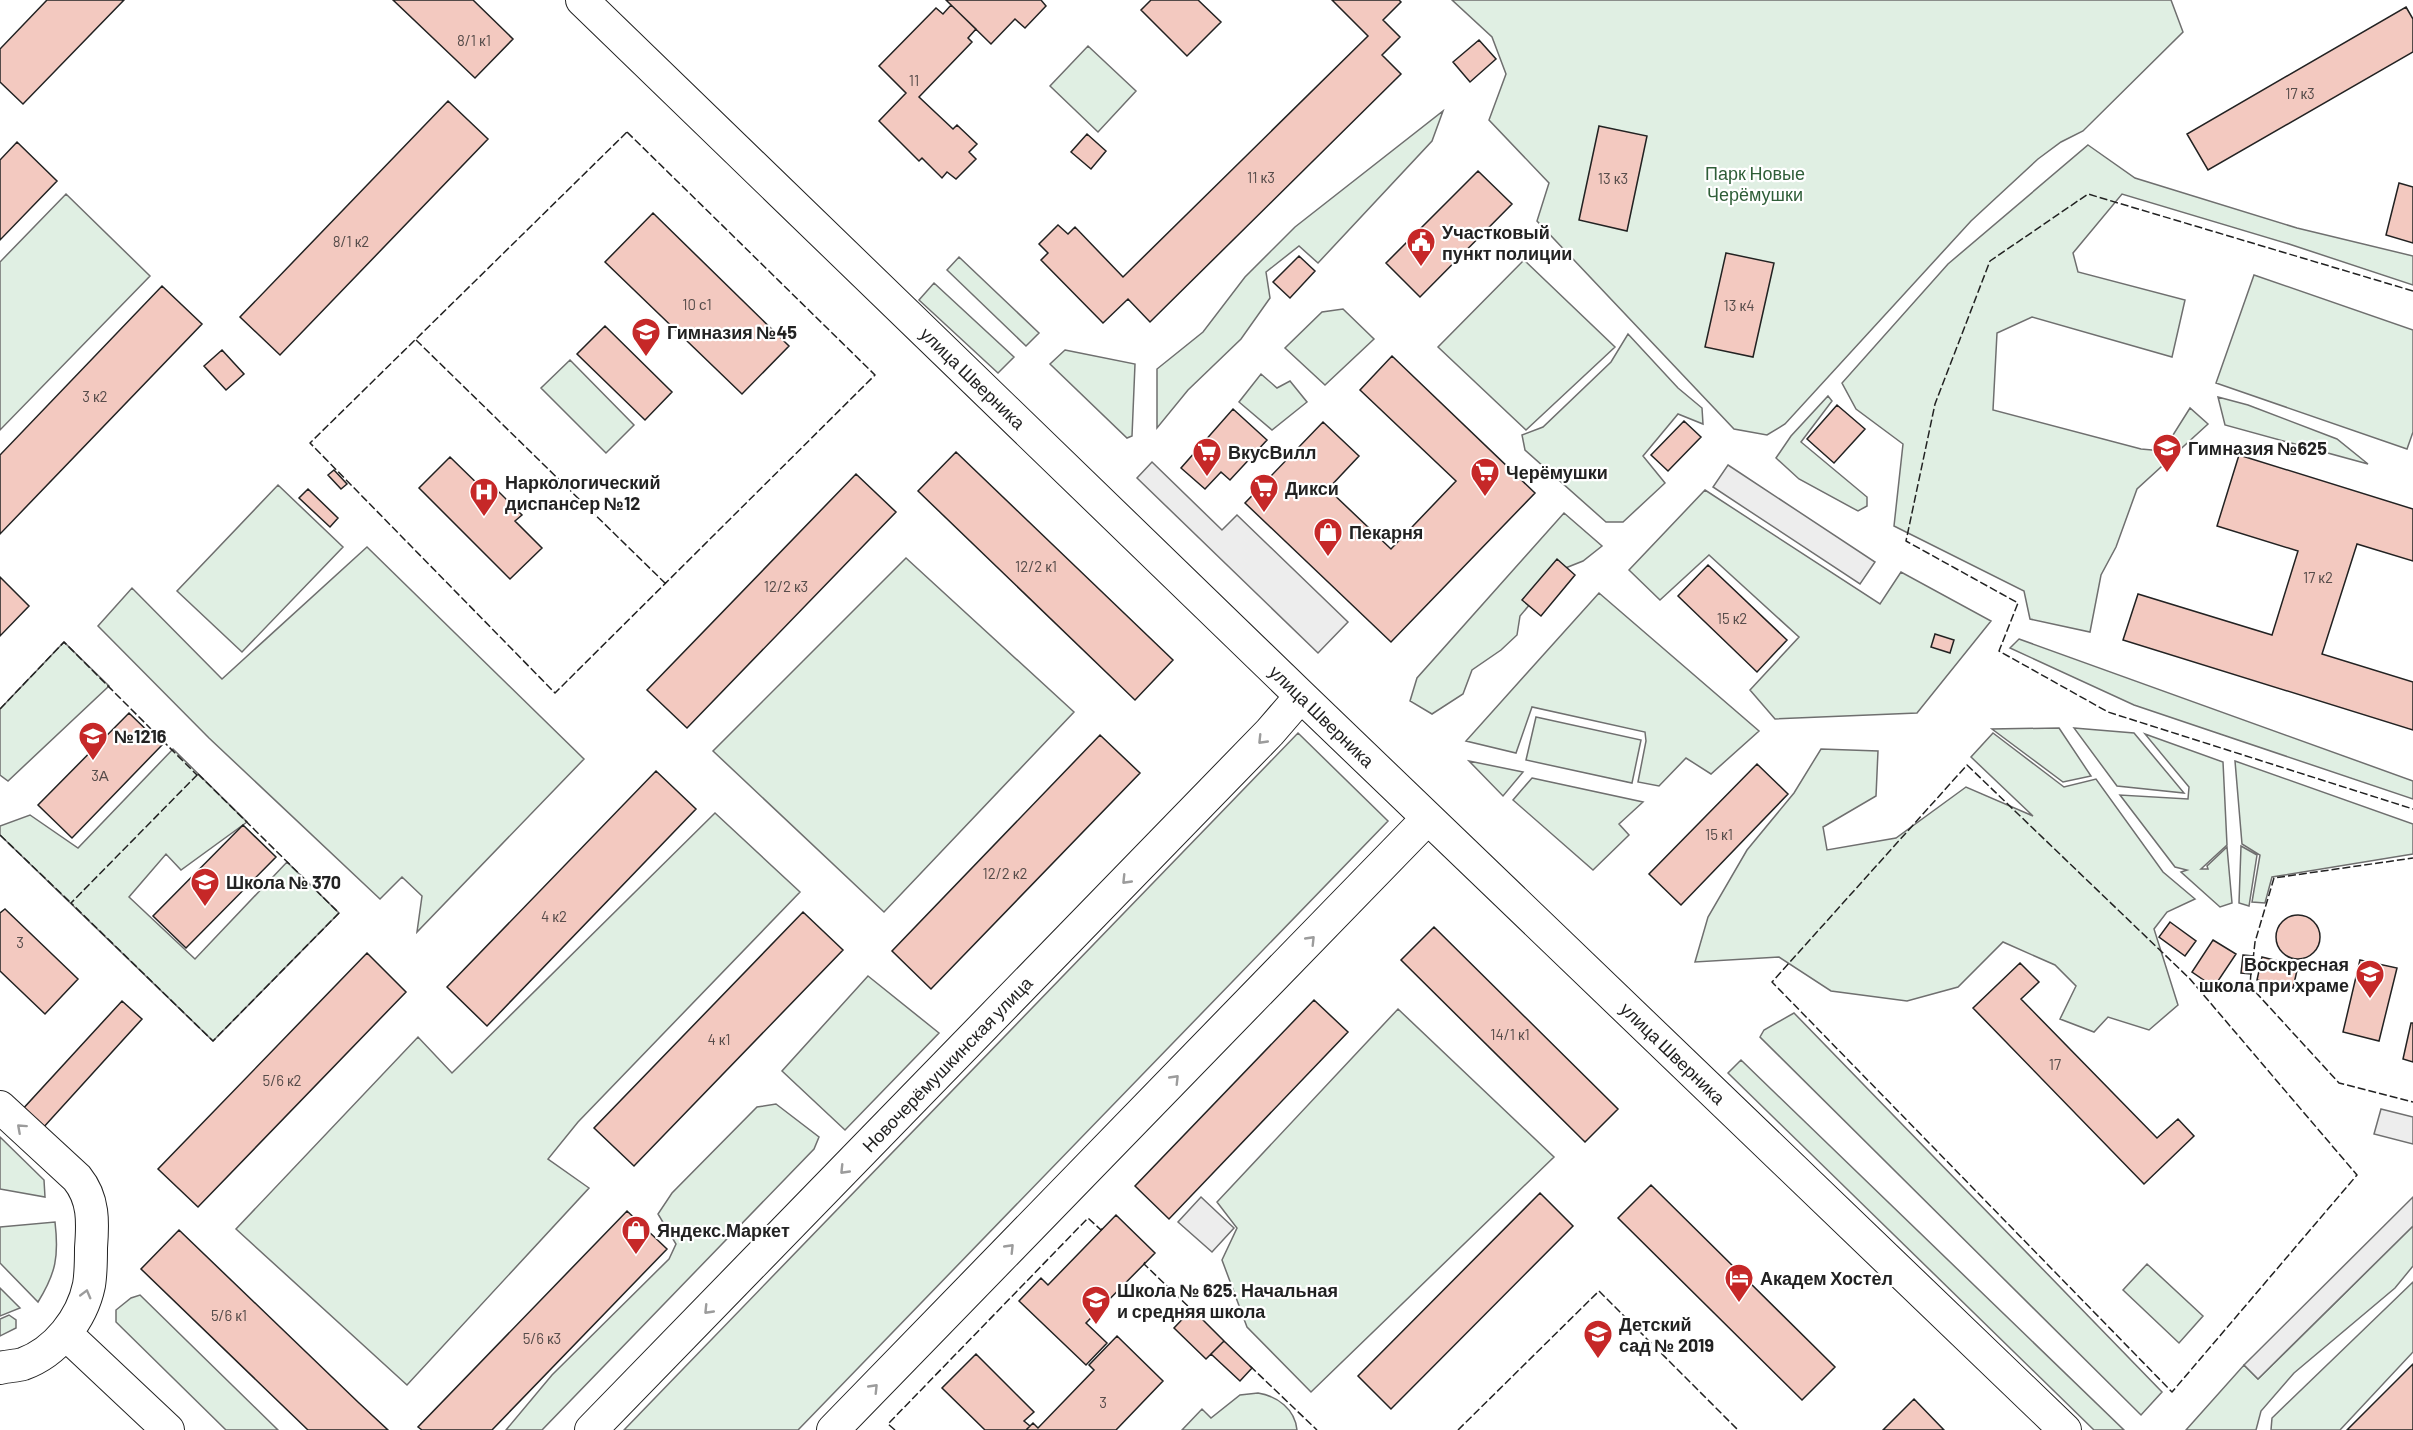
<svg xmlns="http://www.w3.org/2000/svg" width="2413" height="1430" font-family="Barlow,sans-serif">
	<style>
		.green { fill: #e0efe3; stroke: #6f6f6f; stroke-width: 1.5 }
		.parking { fill: #ededed; stroke: #6f6f6f; stroke-width: 1.5 }
		.building { fill: #f3c9c0; stroke: #222; stroke-width: 1.5 }
		.lines { fill: none; stroke-linecap: round; stroke-linejoin: round }
		.secondary-casing { stroke: #222; stroke-width: 34 }
		.secondary { stroke: #fff; stroke-width: 32 }
		.fence { stroke: #222; stroke-width: 1.5; stroke-dasharray: 8 3; stroke-linecap: butt }
		.oneway { stroke: #9c9c9c }
		.labels { text-anchor: middle; dominant-baseline: central; stroke-width: 4.5; stroke-linejoin: round; paint-order: stroke }
		.number-label { font-size: 15px; fill: #564c4a }
		.park-label { font-size: 18px; fill: #2f5e38; stroke: #fff }
		.poi-label { font-size: 18px; font-weight: bold; fill: #222; stroke: #fff; text-anchor: start }
		.street-label { font-size: 18px; fill: #222; stroke: #fff }
	</style>
	<rect width="100%" height="100%" fill="#fff"/>
	<!-- green -->
	<path class="green" d="M 1452,0 L 2171,0 L 2183,32 L 2083,131 L 2061,142 L 2038,159 L 1971,221 L 1785,424 L 1767,435 L 1734,429 L 1537,221 L 1549,183 L 1489,120 L 1506,74 L 1492,37 Z
		M 1088,46 L 1136,91 L 1098,132 L 1050,86 Z
		M 1443,111 L 1432,141 L 1318,263 L 1299,246 L 1266,272 L 1270,298 L 1241,339 L 1188,390 L 1157,428 L 1157,369 L 1203,332 L 1245,277 L 1295,227 Z
		M 2088,145 L 2135,178 L 2297,228 L 2413,256 L 2413,285 L 2289,244 L 2122,194 L 2073,253 L 2078,272 L 2185,300 L 2172,357 L 2032,317 L 1997,333 L 1993,410 L 2141,449 L 2163,451 L 2190,408 L 2208,424 L 2137,489 L 2116,547 L 2101,575 L 2090,632 L 2030,619 L 2024,591 L 1894,526 L 1903,444 L 1856,409 L 1842,383 L 1948,264 Z
		M 66,194 L 150,276 L 0,430 L 0,262 Z
		M 959,257 L 1039,333 L 1026,346 L 947,270 Z
		M 1524,260 L 1615,347 L 1526,430 L 1438,347 Z
		M 2254,275 L 2413,330 L 2413,432 L 2407,449 L 2216,383 Z
		M 934,283 L 1014,357 L 998,373 L 919,300 Z
		M 1343,309 L 1374,339 L 1325,385 L 1285,348 L 1322,312 Z
		M 1628,334 L 1678,388 L 1702,408 L 1703,424 L 1678,414 L 1643,456 L 1665,483 L 1623,522 L 1606,522 L 1525,450 L 1522,435 L 1543,427 L 1611,362 Z
		M 1065,350 L 1135,364 L 1132,436 L 1127,438 L 1050,364 Z
		M 570,360 L 634,425 L 606,453 L 541,388 Z
		M 1261,374 L 1277,388 L 1290,381 L 1307,402 L 1272,430 L 1239,402 Z
		M 1828,396 L 1832,401 L 1801,442 L 1867,497 L 1867,506 L 1858,511 L 1799,479 L 1776,458 L 1791,436 Z
		M 2218,397 L 2248,405 L 2337,439 L 2368,464 L 2225,425 Z
		M 278,485 L 343,547 L 242,652 L 177,591 Z
		M 1705,490 L 1880,604 L 1901,572 L 1991,621 L 1917,713 L 1775,719 L 1750,690 L 1799,637 L 1709,555 L 1660,600 L 1629,570 Z
		M 1564,513 L 1602,546 L 1583,561 L 1558,571 L 1520,616 L 1517,635 L 1501,650 L 1472,670 L 1463,694 L 1432,714 L 1410,701 L 1417,678 Z
		M 367,547 L 584,759 L 417,932 L 422,896 L 402,877 L 380,899 L 209,738 L 98,626 L 132,588 L 222,679 Z
		M 906,558 L 1074,712 L 884,912 L 713,751 Z
		M 1599,593 L 1759,731 L 1711,774 L 1686,758 L 1659,786 L 1638,782 L 1646,741 L 1645,732 L 1532,707 L 1516,753 L 1466,741 Z
		M 2019,639 L 2413,781 L 2413,799 L 2134,705 L 2010,648 Z
		M 64,642 L 109,686 L 8,781 L 0,775 L 0,709 Z
		M 1536,717 L 1641,740 L 1632,783 L 1526,760 Z
		M 2059,728 L 2091,776 L 2063,782 L 1992,729 Z
		M 2074,728 L 2134,733 L 2184,793 L 2117,786 Z
		M 1298,733 L 1388,821 L 798,1430 L 624,1430 Z
		M 1993,733 L 2064,787 L 2096,779 L 2163,872 L 2195,899 L 2167,912 L 2154,929 L 2178,1005 L 2149,1030 L 2108,1017 L 2094,1032 L 2060,1019 L 2076,986 L 2055,965 L 2003,942 L 1958,987 L 1907,1001 L 1831,991 L 1779,957 L 1695,962 L 1708,917 L 1747,850 L 1794,793 L 1821,749 L 1878,751 L 1876,796 L 1823,827 L 1827,850 L 1896,838 L 1966,787 L 2033,816 L 1971,757 Z
		M 2145,734 L 2223,762 L 2227,845 L 2201,869 L 2208,869 L 2207,866 L 2227,847 L 2232,903 L 2220,907 L 2181,872 L 2187,870 L 2175,867 L 2120,795 L 2188,799 L 2189,787 Z
		M 173,749 L 247,822 L 181,870 L 166,854 L 129,897 L 195,959 L 287,862 L 339,913 L 213,1041 L 0,835 L 0,826 L 30,815 L 78,848 Z
		M 1469,761 L 1523,772 L 1503,796 Z
		M 2235,761 L 2413,824 L 2413,854 L 2272,877 L 2265,903 L 2252,902 L 2260,855 L 2242,844 Z
		M 1532,778 L 1643,802 L 1619,824 L 1629,835 L 1593,870 L 1513,800 Z
		M 715,813 L 800,892 L 578,1122 L 548,1159 L 589,1188 L 407,1385 L 236,1229 L 418,1037 L 452,1073 Z
		M 2241,846 L 2257,855 L 2249,906 L 2239,903 Z
		M 868,976 L 939,1033 L 845,1130 L 782,1071 Z
		M 1398,1009 L 1554,1157 L 1311,1392 L 1247,1327 L 1222,1260 L 1237,1228 L 1217,1202 Z
		M 1794,1013 L 2162,1392 L 2141,1415 L 1760,1037 L 1764,1030 Z
		M 1741,1060 L 2124,1430 L 2094,1430 L 1728,1073 Z
		M 776,1104 L 819,1137 L 814,1149 L 542,1430 L 506,1430 L 552,1375 L 669,1259 L 676,1244 L 658,1214 L 672,1193 L 757,1107 Z
		M 0,1137 L 44,1180 L 45,1197 L 0,1189 Z
		M 55,1222 C 59,1256 56,1273 38,1302 L 0,1263 L 0,1227 Z
		M 2413,1226 L 2413,1266 L 2395,1288 L 2294,1373 L 2261,1411 L 2256,1430 L 2186,1430 L 2244,1365 L 2258,1379 Z
		M 2147,1264 L 2203,1316 L 2179,1343 L 2123,1290 Z
		M 2413,1282 L 2413,1352 L 2340,1430 L 2271,1430 L 2272,1418 Z
		M 0,1288 L 20,1308 L 0,1316 Z
		M 140,1295 L 278,1430 L 226,1430 L 116,1322 L 116,1310 L 131,1298 Z
		M 9,1315 L 16,1320 L 16,1328 L 0,1336 L 0,1319 Z
		M 1258,1393 C 1277,1396 1295,1409 1297,1430 L 1182,1430 L 1202,1409 L 1211,1418 L 1240,1395 Z"/>
	<!-- parking -->
	<path class="parking" d="M 1152,462 L 1222,530 L 1237,515 L 1348,622 L 1318,653 L 1137,478 Z
		M 1728,465 L 1875,562 L 1860,584 L 1713,487 Z
		M 2381,1109 L 2413,1117 L 2413,1144 L 2374,1134 Z
		M 1201,1197 L 1234,1228 L 1212,1252 L 1178,1222 Z
		M 2413,1197 L 2413,1226 L 2258,1379 L 2244,1365 Z"/>
	<!-- building -->
	<path class="building" d="M 47,0 L 124,0 L 23,104 L 0,82 L 0,49 Z
		M 393,0 L 473,0 L 513,39 L 475,78 Z
		M 946,0 L 1041,0 L 1046,6 L 1025,28 L 1015,19 L 991,44 Z
		M 1151,0 L 1198,0 L 1221,22 L 1187,56 L 1141,10 Z
		M 1332,0 L 1399,0 L 1401,2 L 1383,20 L 1400,37 L 1382,55 L 1401,74 L 1150,322 L 1128,299 L 1103,323 L 1041,260 L 1048,253 L 1039,244 L 1058,225 L 1068,234 L 1075,227 L 1123,277 L 1368,36 Z
		M 951,5 L 976,29 L 968,38 L 972,42 L 919,97 L 953,129 L 957,125 L 977,144 L 969,152 L 976,159 L 956,179 L 947,172 L 942,178 L 922,158 L 919,161 L 879,121 L 906,93 L 879,66 L 936,8 L 943,14 Z
		M 2406,7 L 2413,19 L 2413,52 L 2208,170 L 2187,134 Z
		M 1479,40 L 1496,59 L 1470,82 L 1453,62 Z
		M 448,101 L 488,139 L 280,355 L 240,317 Z
		M 1599,126 L 1647,136 L 1627,231 L 1579,220 Z
		M 1087,134 L 1106,151 L 1091,169 L 1071,152 Z
		M 17,142 L 57,181 L 0,240 L 0,160 Z
		M 1478,171 L 1512,204 L 1420,297 L 1386,263 Z
		M 2399,183 L 2413,187 L 2413,243 L 2386,235 Z
		M 653,213 L 789,346 L 742,394 L 605,262 Z
		M 1726,253 L 1774,263 L 1753,357 L 1705,347 Z
		M 1299,256 L 1315,271 L 1290,298 L 1273,282 Z
		M 162,286 L 202,324 L 0,534 L 0,455 Z
		M 605,326 L 672,392 L 645,420 L 577,354 Z
		M 222,350 L 244,374 L 226,390 L 204,366 Z
		M 1392,356 L 1535,493 L 1391,642 L 1245,503 L 1323,422 L 1359,456 L 1328,489 L 1391,549 L 1456,481 L 1360,390 Z
		M 1837,405 L 1865,429 L 1834,463 L 1807,439 Z
		M 1233,409 L 1267,440 L 1230,480 L 1221,472 L 1205,489 L 1181,468 Z
		M 1684,421 L 1701,437 L 1668,471 L 1651,455 Z
		M 956,452 L 1173,660 L 1135,700 L 918,491 Z
		M 2239,455 L 2413,509 L 2413,561 L 2357,544 L 2322,654 L 2413,682 L 2413,730 L 2123,640 L 2138,594 L 2272,635 L 2298,551 L 2217,526 Z
		M 450,457 L 490,496 L 496,489 L 522,515 L 515,521 L 542,548 L 510,579 L 419,488 Z
		M 334,470 L 347,484 L 341,489 L 328,475 Z
		M 856,474 L 896,512 L 687,728 L 647,690 Z
		M 308,489 L 338,518 L 330,527 L 299,498 Z
		M 1557,559 L 1575,575 L 1541,616 L 1522,600 Z
		M 1708,565 L 1787,640 L 1757,672 L 1678,596 Z
		M 0,577 L 29,606 L 0,636 Z
		M 1935,634 L 1954,640 L 1950,653 L 1931,647 Z
		M 129,713 L 162,745 L 72,838 L 38,805 Z
		M 1100,735 L 1140,773 L 931,989 L 892,951 Z
		M 1757,764 L 1788,794 L 1681,905 L 1649,874 Z
		M 656,771 L 696,809 L 487,1026 L 447,987 Z
		M 243,825 L 276,857 L 186,948 L 153,916 Z
		M 5,909 L 78,979 L 45,1014 L 0,971 L 0,913 Z
		M 803,912 L 843,950 L 634,1166 L 594,1128 Z
		M2276 937a22 22 0 1 1 44 0a22 22 0 1 1-44 0Z
		M 2170,922 L 2196,941 L 2185,956 L 2159,937 Z
		M 1434,927 L 1618,1109 L 1585,1142 L 1401,960 Z
		M 2213,940 L 2236,954 L 2214,987 L 2192,972 Z
		M 367,953 L 406,992 L 198,1207 L 158,1169 Z
		M 2243,955 L 2253,956 L 2251,974 L 2241,973 Z
		M 2262,957 L 2298,966 L 2293,988 L 2257,980 Z
		M 2360,960 L 2397,968 L 2379,1041 L 2343,1032 Z
		M 2020,963 L 2039,982 L 2021,999 L 2157,1138 L 2178,1119 L 2194,1136 L 2144,1184 L 1973,1008 Z
		M 1314,1000 L 1348,1032 L 1169,1219 L 1135,1186 Z
		M 122,1001 L 142,1019 L 42,1129 L 21,1111 Z
		M 2411,1023 L 2413,1023 L 2413,1062 L 2403,1059 Z
		M 1651,1185 L 1835,1367 L 1802,1400 L 1618,1218 Z
		M 1540,1193 L 1573,1226 L 1391,1409 L 1358,1376 Z
		M 627,1211 L 667,1249 L 492,1430 L 422,1430 L 418,1427 Z
		M 1116,1215 L 1155,1253 L 1086,1323 L 1107,1343 L 1086,1365 L 1019,1301 L 1041,1278 L 1048,1285 Z
		M 179,1230 L 359,1403 L 388,1430 L 308,1430 L 141,1269 Z
		M 1192,1309 L 1224,1341 L 1206,1359 L 1174,1328 Z
		M 1117,1336 L 1163,1381 L 1116,1430 L 1026,1430 L 1033,1423 L 1038,1428 L 1094,1370 L 1089,1365 Z
		M 1224,1341 L 1252,1368 L 1240,1381 L 1211,1354 Z
		M 976,1354 L 1034,1412 L 1024,1421 L 1030,1426 L 1026,1430 L 985,1430 L 942,1388 Z
		M 2413,1364 L 2413,1430 L 2347,1430 Z
		M 1914,1399 L 1944,1430 L 1883,1430 Z"/>
	<g class="lines">
		<!-- secondary casing -->
		<g class="secondary-casing">
			<path id="secondary" d="M 582,0 L 1301,696 L 2065,1430
				M 0,1107 L 77,1178 C 94,1199 93,1222 91,1248 C 91,1260 91,1273 89,1285 C 82,1319 56,1352 23,1364 C 16,1366 7,1366 0,1368
				M 66,1334 L 168,1430
				M 591,1430 L 1270,732 L 1301,696
				M 833,1430 L 1428,818"/>
		</g>
		<!-- secondary -->
		<use href="#secondary" class="secondary"/>
		<!-- fence -->
		<path class="fence" d="M 627,132 L 875,375 L 555,693 L 310,443 Z
			M 2413,291 L 2088,194 L 1990,261 L 1935,404 L 1906,541 L 2018,603 L 1999,651 L 2108,712 L 2413,809
			M 416,340 L 666,584
			M 0,709 L 64,642 L 197,775
			M 1967,765 L 2190,979 L 2357,1175 L 2172,1392 L 1772,982 Z
			M 198,774 L 339,913 L 213,1041 L 71,903 Z
			M 0,835 L 71,903
			M 2253,960 L 2255,942 L 2274,878 L 2413,858
			M 2251,972 L 2250,986 L 2339,1083 L 2413,1102
			M 1145,1262 L 1144,1264 L 1194,1312
			M 1250,1366 L 1317,1430
			M 895,1430 L 888,1424 L 1088,1218 L 1101,1230 L 1104,1227
			M 1458,1430 L 1599,1291 L 1738,1430"/>
	</g>
	<!-- one-way arrows -->
	<defs><path id="oneway-chevron" d="M-2-3.5L2.5 0L-2 3.5" fill="none" stroke-width="1.6" stroke-linecap="round" stroke-linejoin="round" transform="scale(1.5)"/></defs>
	<g class="oneway">
		<use href="#oneway-chevron" transform="translate(1262 740) rotate(134)"/>
		<use href="#oneway-chevron" transform="translate(1126 880) rotate(134)"/>
		<use href="#oneway-chevron" transform="translate(1311 940) rotate(-46)"/>
		<use href="#oneway-chevron" transform="translate(1175 1079) rotate(-46)"/>
		<use href="#oneway-chevron" transform="translate(21 1128) rotate(-138)"/>
		<use href="#oneway-chevron" transform="translate(844 1170) rotate(134)"/>
		<use href="#oneway-chevron" transform="translate(1010 1248) rotate(-46)"/>
		<use href="#oneway-chevron" transform="translate(86 1294) rotate(-75)"/>
		<use href="#oneway-chevron" transform="translate(708 1310) rotate(134)"/>
		<use href="#oneway-chevron" transform="translate(874 1388) rotate(-46)"/>
	</g>
	<!-- icons -->
	<defs>
		<g id="civic-pin" transform="scale(1.5)"><path d="M0 17L-7.5 6A9.5 9.5 0 1 1 7.5 6Z" fill="#c62828" stroke="#fff"/><path d="M-.6-6.5H3V-4.5H.6V-3L4-1V1h2V6H-6V1h2V-1L-.6-3ZM-1.2 2.5V6h2.4V2.5Z" fill="#fff"/></g>
		<g id="school-pin" transform="scale(1.5)"><path d="M0 17L-7.5 6A9.5 9.5 0 1 1 7.5 6Z" fill="#c62828" stroke="#fff"/><path d="M0-5L7-2L0 1L-7-2ZM-4 1L0 2.5L4 1V4Q0 6-4 4Z" fill="#fff"/></g>
		<g id="supermarket-pin" transform="scale(1.5)"><path d="M0 17L-7.5 6A9.5 9.5 0 1 1 7.5 6Z" fill="#c62828" stroke="#fff"/><path d="M-6-5.5h2.5l.6 2H6L4.5 2H-2.5L-4.4-4H-6ZM-1.5 3.2a1.3 1.3 0 1 0 .1 0ZM3 3.2a1.3 1.3 0 1 0 .1 0Z" fill="#fff"/></g>
		<g id="hospital-pin" transform="scale(1.5)"><path d="M0 17L-7.5 6A9.5 9.5 0 1 1 7.5 6Z" fill="#c62828" stroke="#fff"/><path d="M-5-5h3v3.5h4V-5h3V5h-3V1.5h-4V5h-3Z" fill="#fff"/></g>
		<g id="shop-pin" transform="scale(1.5)"><path d="M0 17L-7.5 6A9.5 9.5 0 1 1 7.5 6Z" fill="#c62828" stroke="#fff"/><path d="M-5-2.5h2.3a2.7 3.5 0 0 1 5.4 0H5L5.5 6h-11ZM-1.5-2.5h3a1.5 2.3 0 0 0-3 0Z" fill="#fff"/></g>
		<g id="hotel-pin" transform="scale(1.5)"><path d="M0 17L-7.5 6A9.5 9.5 0 1 1 7.5 6Z" fill="#c62828" stroke="#fff"/><path d="M-6-4.5h1.5V1H6V5H4.5V3h-9V5H-6ZM-4 0a1.8 1.8 0 1 1 3.6 0ZM.5 0V-2.5h3Q6-2.5 6 0Z" fill="#fff"/></g>
	</defs>
	<g fill-rule="evenodd">
		<use href="#civic-pin" x="1421" y="242"/>
		<use href="#school-pin" x="646" y="332"/>
		<use href="#school-pin" x="2167" y="448"/>
		<use href="#supermarket-pin" x="1207" y="452"/>
		<use href="#supermarket-pin" x="1485" y="472"/>
		<use href="#supermarket-pin" x="1264" y="488"/>
		<use href="#hospital-pin" x="484" y="492"/>
		<use href="#shop-pin" x="1328" y="532"/>
		<use href="#school-pin" x="93" y="736"/>
		<use href="#school-pin" x="205" y="882"/>
		<use href="#school-pin" x="2370" y="974"/>
		<use href="#shop-pin" x="636" y="1230"/>
		<use href="#hotel-pin" x="1739" y="1278"/>
		<use href="#school-pin" x="1096" y="1300"/>
		<use href="#school-pin" x="1598" y="1334"/>
	</g>
	<g class="labels">
		<!-- number labels -->
		<g class="number-label">
			<text x="474" y="40">8/1 к1</text>
			<text x="914" y="80">11</text>
			<text x="2300" y="93">17 к3</text>
			<text x="1261" y="177">11 к3</text>
			<text x="1613" y="178">13 к3</text>
			<text x="351" y="241">8/1 к2</text>
			<text x="697" y="304">10 с1</text>
			<text x="1739" y="305">13 к4</text>
			<text x="95" y="396">3 к2</text>
			<text x="1036" y="566">12/2 к1</text>
			<text x="2318" y="577">17 к2</text>
			<text x="786" y="586">12/2 к3</text>
			<text x="1732" y="618">15 к2</text>
			<text x="100" y="775">3А</text>
			<text x="1719" y="834">15 к1</text>
			<text x="1005" y="873">12/2 к2</text>
			<text x="554" y="916">4 к2</text>
			<text x="20" y="942">3</text>
			<text x="1510" y="1034">14/1 к1</text>
			<text x="719" y="1039">4 к1</text>
			<text x="2055" y="1064">17</text>
			<text x="282" y="1080">5/6 к2</text>
			<text x="229" y="1315">5/6 к1</text>
			<text x="542" y="1338">5/6 к3</text>
			<text x="1103" y="1402">3</text>
		</g>
		<!-- park labels -->
		<g class="park-label">
			<text x="1755" y="173">Парк Новые<tspan x="1755" dy="21">Черёмушки</tspan></text>
		</g>
		<!-- poi labels -->
		<g class="poi-label">
			<text x="1442" y="232">Участковый<tspan x="1442" dy="21">пункт полиции</tspan></text>
			<text x="667" y="332">Гимназия №45</text>
			<text x="2188" y="448">Гимназия №625</text>
			<text x="1228" y="452">ВкусВилл</text>
			<text x="1506" y="472">Черёмушки</text>
			<text x="505" y="482">Наркологический<tspan x="505" dy="21">диспансер №12</tspan></text>
			<text x="1285" y="488">Дикси</text>
			<text x="1349" y="532">Пекарня</text>
			<text x="114" y="736">№1216</text>
			<text x="226" y="882">Школа № 370</text>
			<text x="2349" y="964" text-anchor="end">Воскресная<tspan x="2349" dy="21">школа при храме</tspan></text>
			<text x="657" y="1230">Яндекс.Маркет</text>
			<text x="1760" y="1278">Академ Хостел</text>
			<text x="1117" y="1290">Школа № 625. Начальная<tspan x="1117" dy="21">и средняя школа</tspan></text>
			<text x="1619" y="1324">Детский<tspan x="1619" dy="21">сад № 2019</tspan></text>
		</g>
		<!-- street labels -->
		<g class="street-label">
			<text transform="translate(973 378) rotate(44)">улица Шверника</text>
			<text transform="translate(1322 716) rotate(44)">улица Шверника</text>
			<text transform="translate(1673 1053) rotate(44)">улица Шверника</text>
			<text transform="translate(947 1064) rotate(-46)">Новочерёмушкинская улица</text>
		</g>
	</g>
</svg>
